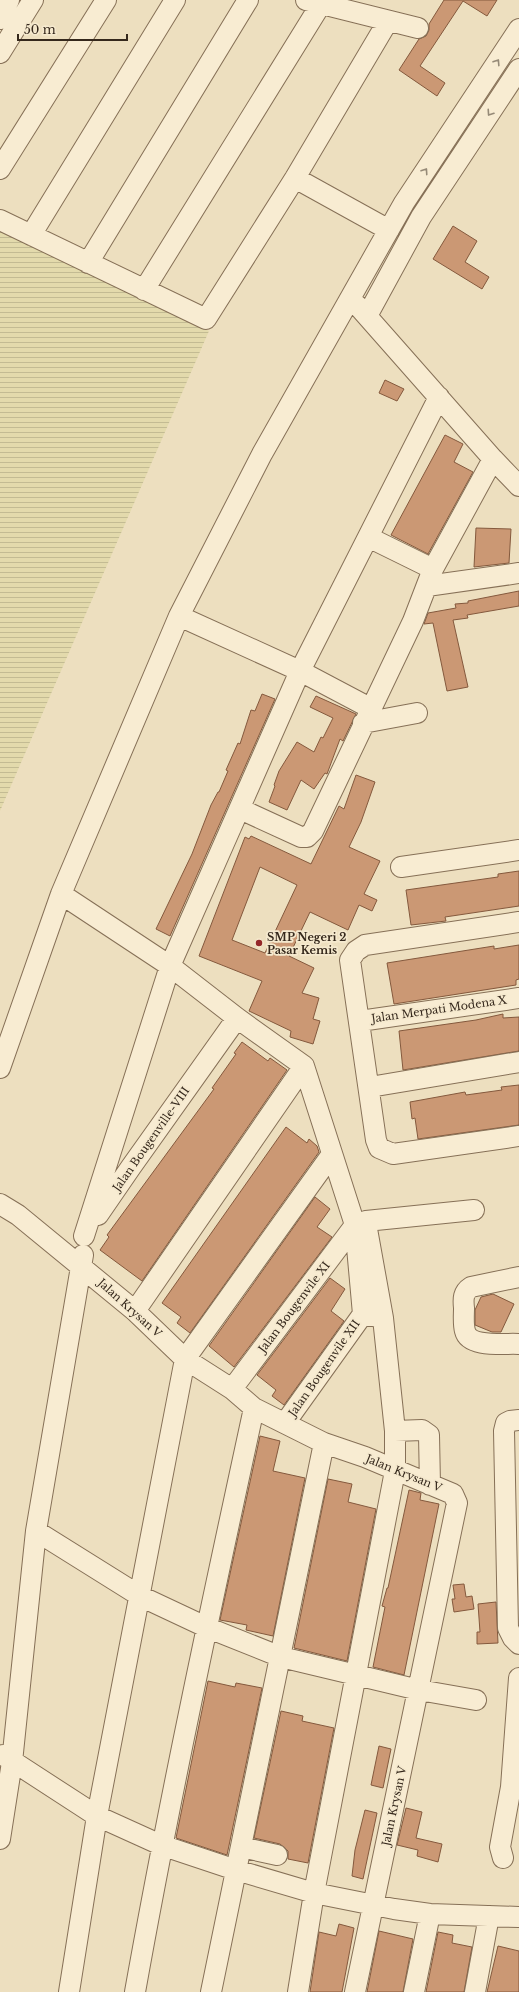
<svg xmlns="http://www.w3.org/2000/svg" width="519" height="1992" font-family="'Libre Baskerville',serif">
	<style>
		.farmland { fill: url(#farmland-rules) }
		.building { fill: #cb9874; stroke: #84593d; fill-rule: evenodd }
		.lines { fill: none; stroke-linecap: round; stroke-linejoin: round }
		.minor-casing { stroke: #867057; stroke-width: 22 }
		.minor { stroke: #f8ecd2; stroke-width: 20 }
		.oneway { stroke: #968a77 }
		.poi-dot { fill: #942829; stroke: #f5e9ce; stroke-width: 1.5 }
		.labels { text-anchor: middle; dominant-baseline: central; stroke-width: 3.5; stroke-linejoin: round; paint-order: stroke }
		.poi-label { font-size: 11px; font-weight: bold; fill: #35281c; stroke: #f5e9ce; text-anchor: start }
		.street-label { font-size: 11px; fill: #35281c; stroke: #f5e9ce }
	</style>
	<defs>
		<pattern id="farmland-rules" width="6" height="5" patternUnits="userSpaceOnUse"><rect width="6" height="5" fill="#e3daac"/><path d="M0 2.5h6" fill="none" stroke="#c3bb93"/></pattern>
	</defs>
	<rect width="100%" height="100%" fill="#eddfbf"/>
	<!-- farmland -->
	<path class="farmland" d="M 0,227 L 209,331 L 0,811 Z"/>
	<!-- building -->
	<path class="building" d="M 444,0 L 497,0 L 487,16 L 463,1 L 420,66 L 445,83 L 437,96 L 399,70 L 419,39 L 426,36 L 429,30 L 429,24 Z
		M 453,226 L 477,241 L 465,262 L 489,277 L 482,289 L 433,259 Z
		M 385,380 L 404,389 L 397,401 L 379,393 Z
		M 445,435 L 463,444 L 454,462 L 473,472 L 428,554 L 391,535 Z
		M 476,528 L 511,529 L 509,563 L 474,567 Z
		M 519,591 L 519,606 L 467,615 L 468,618 L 453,620 L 468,687 L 447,691 L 433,623 L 424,624 L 428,613 L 456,608 L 455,604 L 468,603 L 468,601 Z
		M 262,694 L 275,699 L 170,936 L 156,929 L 192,854 L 211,805 L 218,792 L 219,792 L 228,771 L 226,770 L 238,743 L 240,744 L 251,710 L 255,711 Z
		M 316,696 L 356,714 L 343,741 L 340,739 L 327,774 L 325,773 L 314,789 L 301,780 L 287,810 L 269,802 L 275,786 L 274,785 L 279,771 L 297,742 L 314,752 L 321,737 L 323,738 L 333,718 L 310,707 Z
		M 356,775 L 375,782 L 361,822 L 349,847 L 380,861 L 364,894 L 377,900 L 372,911 L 359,905 L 348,930 L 310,912 L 289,956 L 314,968 L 302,993 L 319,998 L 313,1019 L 320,1021 L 313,1044 L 290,1037 L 291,1031 L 249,1011 L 262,981 L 199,956 L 245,837 L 249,839 L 251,836 L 311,864 L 339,806 L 344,809 ZM 260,867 L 297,885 L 265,953 L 232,940 Z
		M 519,871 L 519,906 L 445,917 L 446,921 L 411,925 L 406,890 L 498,877 L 498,874 Z
		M 519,945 L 519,979 L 516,980 L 516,985 L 394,1004 L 387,963 L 494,946 L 494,949 Z
		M 503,1014 L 503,1018 L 519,1017 L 519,1051 L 403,1070 L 399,1031 L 476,1020 Z
		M 242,1042 L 268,1061 L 270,1058 L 287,1070 L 142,1281 L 100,1250 L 109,1237 L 107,1235 L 214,1089 L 212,1088 L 236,1054 L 234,1053 Z
		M 519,1085 L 519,1125 L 418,1139 L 415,1118 L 412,1119 L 410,1102 L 465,1092 L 466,1095 L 502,1090 L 501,1087 Z
		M 286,1127 L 307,1143 L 309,1139 L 317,1146 L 319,1152 L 190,1333 L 177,1323 L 181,1317 L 162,1303 Z
		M 315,1197 L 330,1209 L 317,1227 L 332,1237 L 234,1367 L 209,1346 Z
		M 330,1278 L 345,1289 L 331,1311 L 344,1321 L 284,1405 L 272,1396 L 276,1390 L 257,1375 Z
		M 493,1294 L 514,1304 L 501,1332 L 492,1332 L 475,1325 L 475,1310 L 481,1297 Z
		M 260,1436 L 280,1441 L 273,1471 L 305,1478 L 273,1636 L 246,1630 L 247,1625 L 220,1620 Z
		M 328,1479 L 352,1484 L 348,1502 L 376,1509 L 347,1661 L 294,1648 Z
		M 409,1490 L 421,1493 L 420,1500 L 439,1504 L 404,1675 L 373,1667 L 385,1607 L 382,1606 L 387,1588 L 388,1588 Z
		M 464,1584 L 466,1597 L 472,1596 L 474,1609 L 454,1612 L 452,1599 L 455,1599 L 453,1585 Z
		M 496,1602 L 498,1643 L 477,1644 L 477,1632 L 480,1632 L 478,1604 Z
		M 208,1681 L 235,1687 L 236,1683 L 262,1688 L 227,1855 L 176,1838 Z
		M 281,1711 L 303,1716 L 302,1721 L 334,1728 L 308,1863 L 288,1859 L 288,1851 L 280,1844 L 254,1838 Z
		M 379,1746 L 391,1749 L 383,1788 L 371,1785 Z
		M 406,1808 L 422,1812 L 416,1838 L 442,1844 L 438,1862 L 417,1856 L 418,1850 L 397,1845 Z
		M 365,1810 L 377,1813 L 363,1879 L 352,1876 L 355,1850 Z
		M 339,1924 L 354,1928 L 342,1992 L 310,1992 L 319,1932 L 336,1936 Z
		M 379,1931 L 413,1939 L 403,1992 L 367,1992 Z
		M 438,1932 L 453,1935 L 452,1943 L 472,1947 L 464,1992 L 426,1992 Z
		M 498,1946 L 519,1951 L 519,1992 L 487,1992 Z"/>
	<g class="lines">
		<!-- minor casing -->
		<g class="minor-casing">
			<path id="minor" d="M 306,0 L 418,28
				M 0,19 L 9,0
				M 0,53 L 33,0
				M 0,169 L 106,0
				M 295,178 L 389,230
				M 0,220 L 206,319 L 295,178 L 388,21
				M 31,235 L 175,0
				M 88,263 L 248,0
				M 144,290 L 321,4
				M 358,306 L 493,459 L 519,486
				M 367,316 L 421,217 L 519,69
				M 368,537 L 433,569
				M 427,586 L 519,573
				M 179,616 L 300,671 L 370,708
				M 363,723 L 417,713
				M 240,809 L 301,837 L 307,837 L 313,831 L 413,621 L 433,569 L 493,459
				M 401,867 L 519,850
				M 61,894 L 170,966 L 237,1018 L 304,1066 L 355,1225 L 363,1314
				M 519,922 L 365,945 L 356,951 L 350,960 L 376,1140 L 379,1148 L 393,1154 L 519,1136
				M 360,1021 L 519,998
				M 0,1068 L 61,894 L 179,616 L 262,454 L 404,203 L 519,29
				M 370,1087 L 519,1062
				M 0,1204 L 18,1215 L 135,1311 L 185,1359 L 232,1389 L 254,1408 L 324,1443 L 365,1457 L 453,1494 L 457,1503 L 355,1992
				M 98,1215 L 131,1167 L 237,1018
				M 355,1225 L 366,1221 L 474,1210
				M 367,1229 L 383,1318
				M 84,1236 L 170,966 L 300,671 L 439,397
				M 519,1277 L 471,1287 C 463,1292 463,1299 464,1308 C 464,1315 463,1324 465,1331 C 469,1348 505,1343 519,1344
				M 135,1311 L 304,1066
				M 232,1389 L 355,1225
				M 519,1420 L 510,1421 L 506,1423 L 504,1431 L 508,1628 L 513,1638 L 519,1644
				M 285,1423 L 363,1314
				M 395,1431 L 422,1430 L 429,1435 L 430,1485
				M 36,1531 L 140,1596 L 206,1627 L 281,1657 L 419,1690 L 476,1700
				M 3,1755 L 97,1816 L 161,1845 L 236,1870 L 314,1893 L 394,1909 L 430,1914 L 519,1917
				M 0,1839 L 12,1762 L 36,1531 L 83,1255
				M 241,1847 L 277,1855
				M 503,1858 L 500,1847 L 511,1787 L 519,1678
				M 69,1992 L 97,1816 L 185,1359 L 332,1154
				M 135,1992 C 170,1796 212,1602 254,1408
				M 211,1992 L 324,1443
				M 298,1992 L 314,1893 L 395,1471 L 395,1431 L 383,1318 L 363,1314
				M 414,1992 L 430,1914
				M 475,1992 L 489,1916"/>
		</g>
		<!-- minor -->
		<use href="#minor" class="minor"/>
	</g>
	<!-- one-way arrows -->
	<defs><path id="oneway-chevron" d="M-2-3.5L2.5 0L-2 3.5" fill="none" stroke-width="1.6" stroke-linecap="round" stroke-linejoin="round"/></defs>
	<g class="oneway">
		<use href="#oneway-chevron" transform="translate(497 62) rotate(-57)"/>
		<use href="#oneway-chevron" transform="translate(490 113) rotate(124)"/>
		<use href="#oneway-chevron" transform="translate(425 171) rotate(-56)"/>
	</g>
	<!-- markers -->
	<circle class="poi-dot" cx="259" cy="943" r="4"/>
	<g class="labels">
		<!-- poi labels -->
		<g class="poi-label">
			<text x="267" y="937">SMP Negeri 2<tspan x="267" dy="13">Pasar Kemis</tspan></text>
		</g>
		<!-- street labels -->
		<g class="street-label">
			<text transform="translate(439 1009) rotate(-8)">Jalan Merpati Modena X</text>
			<text transform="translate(151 1139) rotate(-55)">Jalan Bougenville-VIII</text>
			<text transform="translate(294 1307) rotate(-53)">Jalan Bougenvile XI</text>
			<text transform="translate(130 1308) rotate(42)">Jalan Krysan V</text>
			<text transform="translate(324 1368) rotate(-55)">Jalan Bougenvile XII</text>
			<text transform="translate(404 1473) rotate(22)">Jalan Krysan V</text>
			<text transform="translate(394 1806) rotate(-78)">Jalan Krysan V</text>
		</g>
	</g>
	<!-- scale -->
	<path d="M18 34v6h109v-6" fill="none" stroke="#35281c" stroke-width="2"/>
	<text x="24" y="34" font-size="12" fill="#35281c" stroke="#f5e9ce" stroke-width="3" paint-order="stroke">50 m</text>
</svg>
